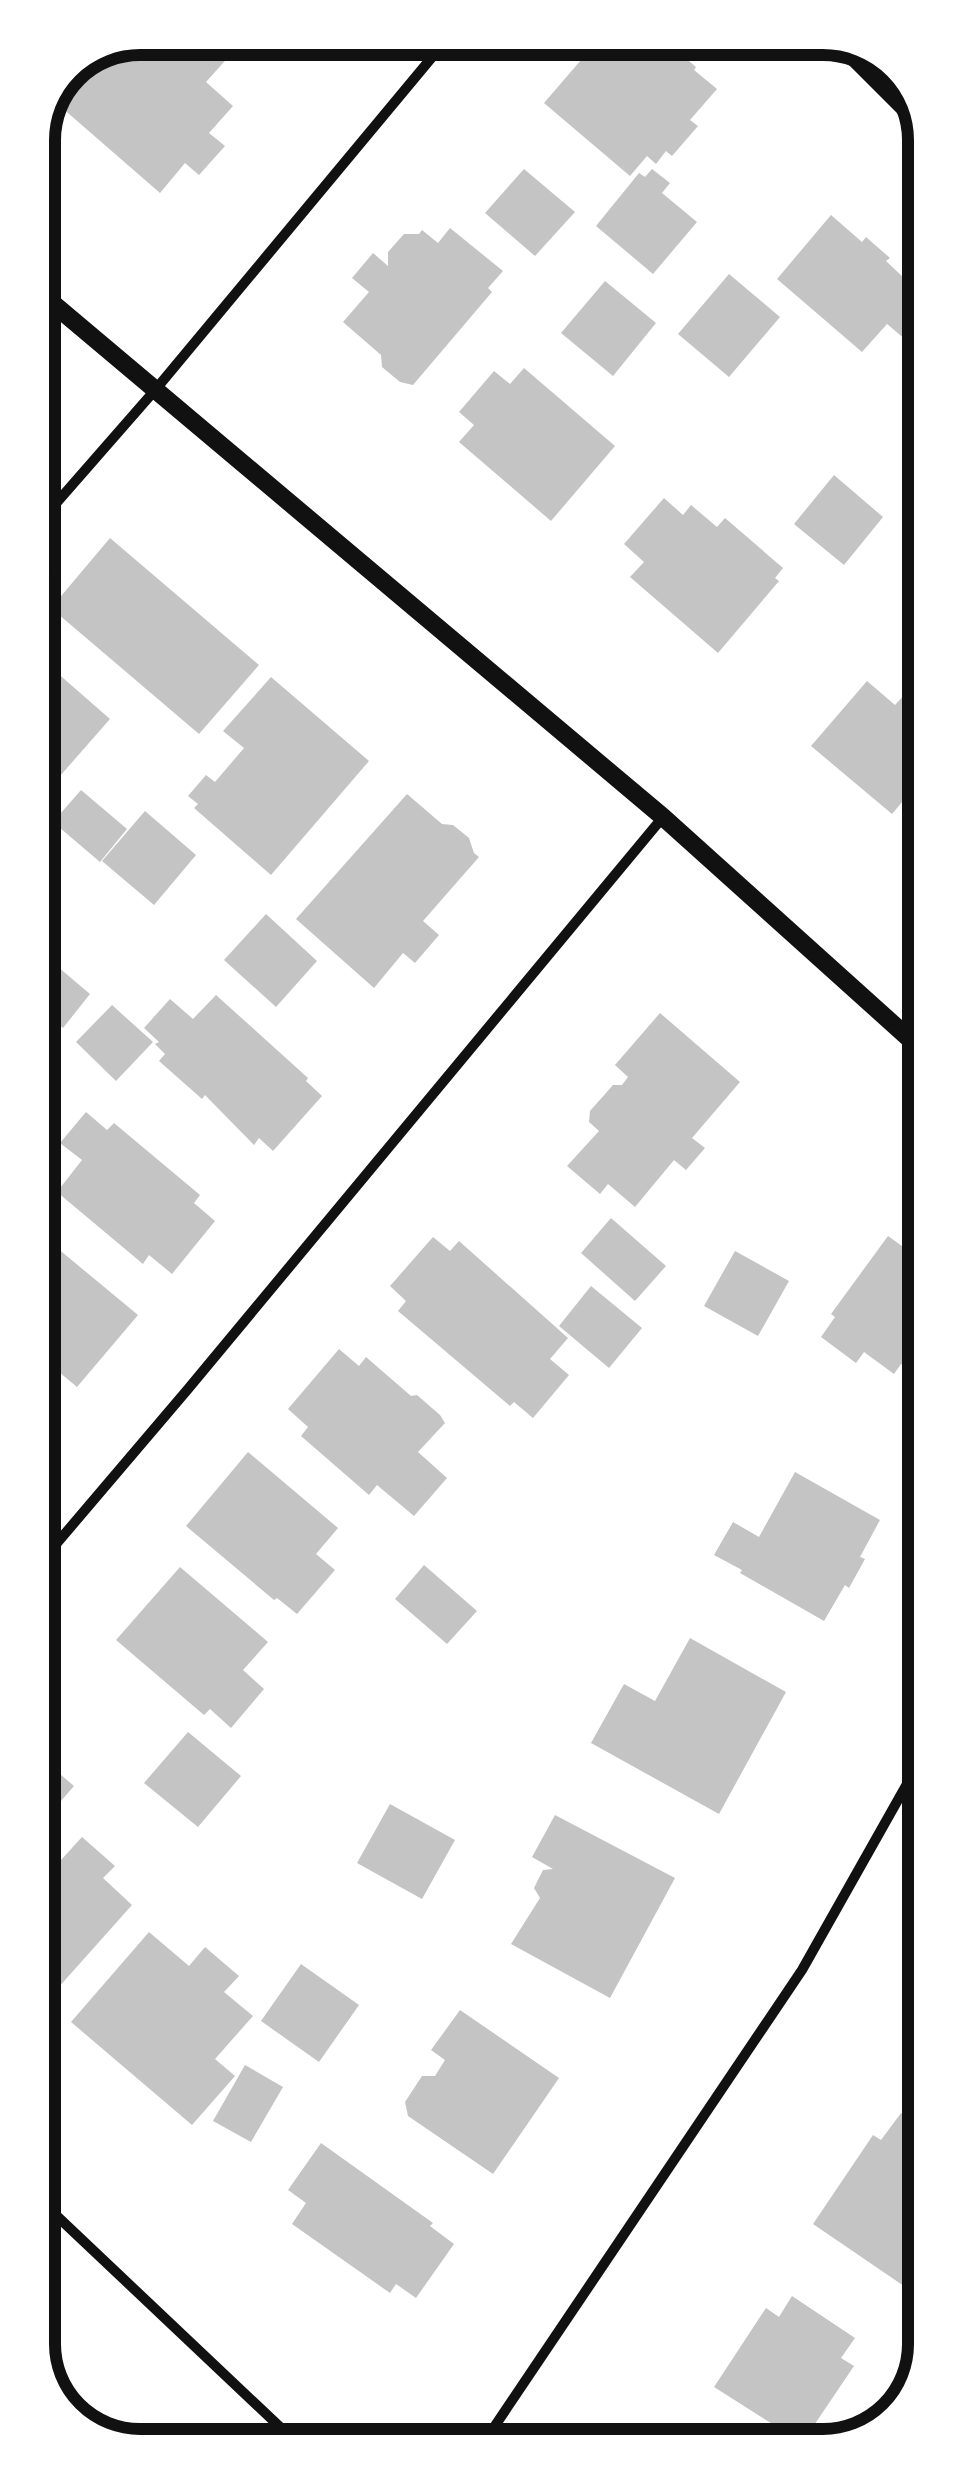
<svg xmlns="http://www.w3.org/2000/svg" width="963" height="2484" font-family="Georgia,serif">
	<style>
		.building { fill: #c4c4c4 }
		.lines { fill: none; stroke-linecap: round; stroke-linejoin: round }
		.minor { stroke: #111; stroke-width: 10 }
		.tertiary { stroke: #111; stroke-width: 18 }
		.rim { fill: none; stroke: #111; stroke-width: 12 }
	</style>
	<rect width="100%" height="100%" fill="#fff"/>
	<!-- building -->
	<path class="building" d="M 140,38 L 215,38 L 232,53 L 206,82 L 233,106 L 209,133 L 225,146 L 199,175 L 185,163 L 160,193 L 53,100 L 68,67 Z
		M 600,38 L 662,38 L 696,67 L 694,70 L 717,89 L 690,120 L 698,126 L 672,156 L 666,151 L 656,164 L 647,156 L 630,176 L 544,103 Z
		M 524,169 L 575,212 L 535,256 L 485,213 Z
		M 652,169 L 670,183 L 662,193 L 697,222 L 653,274 L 596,226 L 639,173 L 645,177 Z
		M 831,215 L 862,242 L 866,237 L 890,258 L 886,261 L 922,295 L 922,334 L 912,345 L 887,324 L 862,352 L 777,279 Z
		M 450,228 L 503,271 L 488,288 L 492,292 L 413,385 L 400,382 L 382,367 L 381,355 L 343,322 L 369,292 L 352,278 L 373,253 L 388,266 L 388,252 L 404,234 L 419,234 L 422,230 L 438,243 Z
		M 729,274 L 780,317 L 729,377 L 678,334 Z
		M 605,281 L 656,323 L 613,376 L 561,333 Z
		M 524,368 L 615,446 L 551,521 L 459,442 L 474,425 L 459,412 L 494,371 L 510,384 Z
		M 834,475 L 883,517 L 844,565 L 794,524 Z
		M 664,498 L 683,515 L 691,505 L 717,527 L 725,518 L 783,568 L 775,578 L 779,581 L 718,653 L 630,577 L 644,562 L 624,544 Z
		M 110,538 L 259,665 L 199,734 L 51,608 Z
		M 39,657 L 110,719 L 53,784 L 39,773 Z
		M 271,677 L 369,761 L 271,875 L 194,808 L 198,804 L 188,796 L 206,775 L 215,782 L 244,748 L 223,731 Z
		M 867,681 L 895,705 L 907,692 L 923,705 L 923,722 L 920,725 L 923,728 L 923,777 L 892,814 L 811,746 Z
		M 81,790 L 127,829 L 100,862 L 53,822 Z
		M 407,794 L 442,824 L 453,825 L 469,838 L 474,853 L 479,857 L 423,921 L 439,935 L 415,963 L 403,953 L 374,988 L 296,919 Z
		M 145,811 L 196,855 L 154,905 L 102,861 Z
		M 266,914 L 317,961 L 276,1007 L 224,960 Z
		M 45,956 L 90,994 L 63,1028 L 39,1009 L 39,964 Z
		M 216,995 L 308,1078 L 306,1081 L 322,1096 L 273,1151 L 259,1138 L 254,1145 L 205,1095 L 202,1099 L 159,1061 L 165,1054 L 155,1044 L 159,1042 L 144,1028 L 170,999 L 193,1019 Z
		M 112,1005 L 153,1042 L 116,1081 L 76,1042 Z
		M 660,1013 L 740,1082 L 692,1138 L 705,1148 L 686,1170 L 674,1160 L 635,1207 L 608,1184 L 600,1194 L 567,1166 L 599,1131 L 589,1122 L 590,1111 L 613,1085 L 622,1085 L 628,1077 L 615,1065 Z
		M 86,1112 L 107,1130 L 114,1123 L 200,1195 L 194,1203 L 215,1221 L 172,1274 L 149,1255 L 143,1264 L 57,1192 L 82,1160 L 60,1143 Z
		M 39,1143 L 60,1159 L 39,1185 Z
		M 611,1218 L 666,1266 L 635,1301 L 581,1253 Z
		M 39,1233 L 138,1315 L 77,1387 L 40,1356 Z
		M 888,1236 L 924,1262 L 924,1380 L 901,1364 L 894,1374 L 864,1352 L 856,1363 L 821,1337 L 835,1317 L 831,1314 Z
		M 433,1237 L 450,1251 L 459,1241 L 568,1338 L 550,1359 L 569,1375 L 533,1418 L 514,1402 L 510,1406 L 398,1311 L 406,1301 L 390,1286 Z
		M 735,1251 L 789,1281 L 758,1336 L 704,1306 Z
		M 591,1286 L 642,1328 L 609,1368 L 559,1326 Z
		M 339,1349 L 359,1366 L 366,1357 L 411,1396 L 417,1395 L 440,1415 L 445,1423 L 418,1452 L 447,1478 L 414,1516 L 377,1485 L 369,1495 L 301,1436 L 308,1427 L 288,1409 Z
		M 248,1452 L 338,1528 L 316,1554 L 335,1570 L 297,1614 L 277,1598 L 274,1600 L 186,1526 Z
		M 795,1472 L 880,1520 L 860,1557 L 865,1559 L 849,1588 L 845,1585 L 824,1621 L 740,1573 L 742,1570 L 714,1555 L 733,1522 L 759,1537 Z
		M 424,1565 L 477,1611 L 447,1644 L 395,1599 Z
		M 180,1567 L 268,1642 L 243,1670 L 264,1689 L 231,1728 L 210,1709 L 204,1715 L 116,1640 Z
		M 690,1638 L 786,1692 L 719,1814 L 591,1743 L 624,1684 L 655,1701 Z
		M 188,1732 L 241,1776 L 198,1827 L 144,1783 Z
		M 40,1757 L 74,1786 L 40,1825 Z
		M 390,1804 L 455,1840 L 422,1899 L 357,1863 Z
		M 555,1815 L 675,1878 L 610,1998 L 511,1944 L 540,1898 L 534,1888 L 543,1870 L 553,1869 L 532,1857 Z
		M 82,1837 L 115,1866 L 103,1878 L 132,1905 L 41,2007 L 40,1883 Z
		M 149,1932 L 189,1966 L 205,1947 L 239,1976 L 224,1992 L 253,2016 L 215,2059 L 235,2076 L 192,2125 L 71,2022 Z
		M 301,1964 L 359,2005 L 319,2062 L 261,2021 Z
		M 460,2010 L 559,2078 L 493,2174 L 408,2116 L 405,2102 L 422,2076 L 435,2076 L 445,2060 L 431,2050 Z
		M 245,2065 L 283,2087 L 251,2142 L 213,2121 Z
		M 901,2113 L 925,2129 L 925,2150 L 919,2160 L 925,2164 L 925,2290 L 920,2297 L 813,2224 L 873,2135 L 881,2140 Z
		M 321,2143 L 433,2223 L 430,2226 L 454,2244 L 416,2298 L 396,2284 L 390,2293 L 292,2224 L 306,2203 L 288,2190 Z
		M 792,2296 L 855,2338 L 841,2358 L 854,2366 L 802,2443 L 714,2387 L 766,2308 L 779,2317 Z
		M 41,2351 L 57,2368 L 46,2378 L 41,2371 Z"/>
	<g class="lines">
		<!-- minor -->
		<path class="minor" d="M 829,38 L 922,131
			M 38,524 L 156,389 L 448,38
			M 40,1563 L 188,1389 L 663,817
			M 41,2201 L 299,2445
			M 482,2445 L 802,1970 L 925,1752"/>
		<!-- tertiary -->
		<path class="tertiary" d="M 38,291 L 663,817 L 923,1051"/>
	</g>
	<!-- crop -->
	<path d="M0 0H963V2484H0ZM140 55H823A85 85 0 0 1 908 140V2344A85 85 0 0 1 823 2429H140A85 85 0 0 1 55 2344V140A85 85 0 0 1 140 55Z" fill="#fff" fill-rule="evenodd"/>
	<path class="rim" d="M140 55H823A85 85 0 0 1 908 140V2344A85 85 0 0 1 823 2429H140A85 85 0 0 1 55 2344V140A85 85 0 0 1 140 55Z"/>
</svg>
